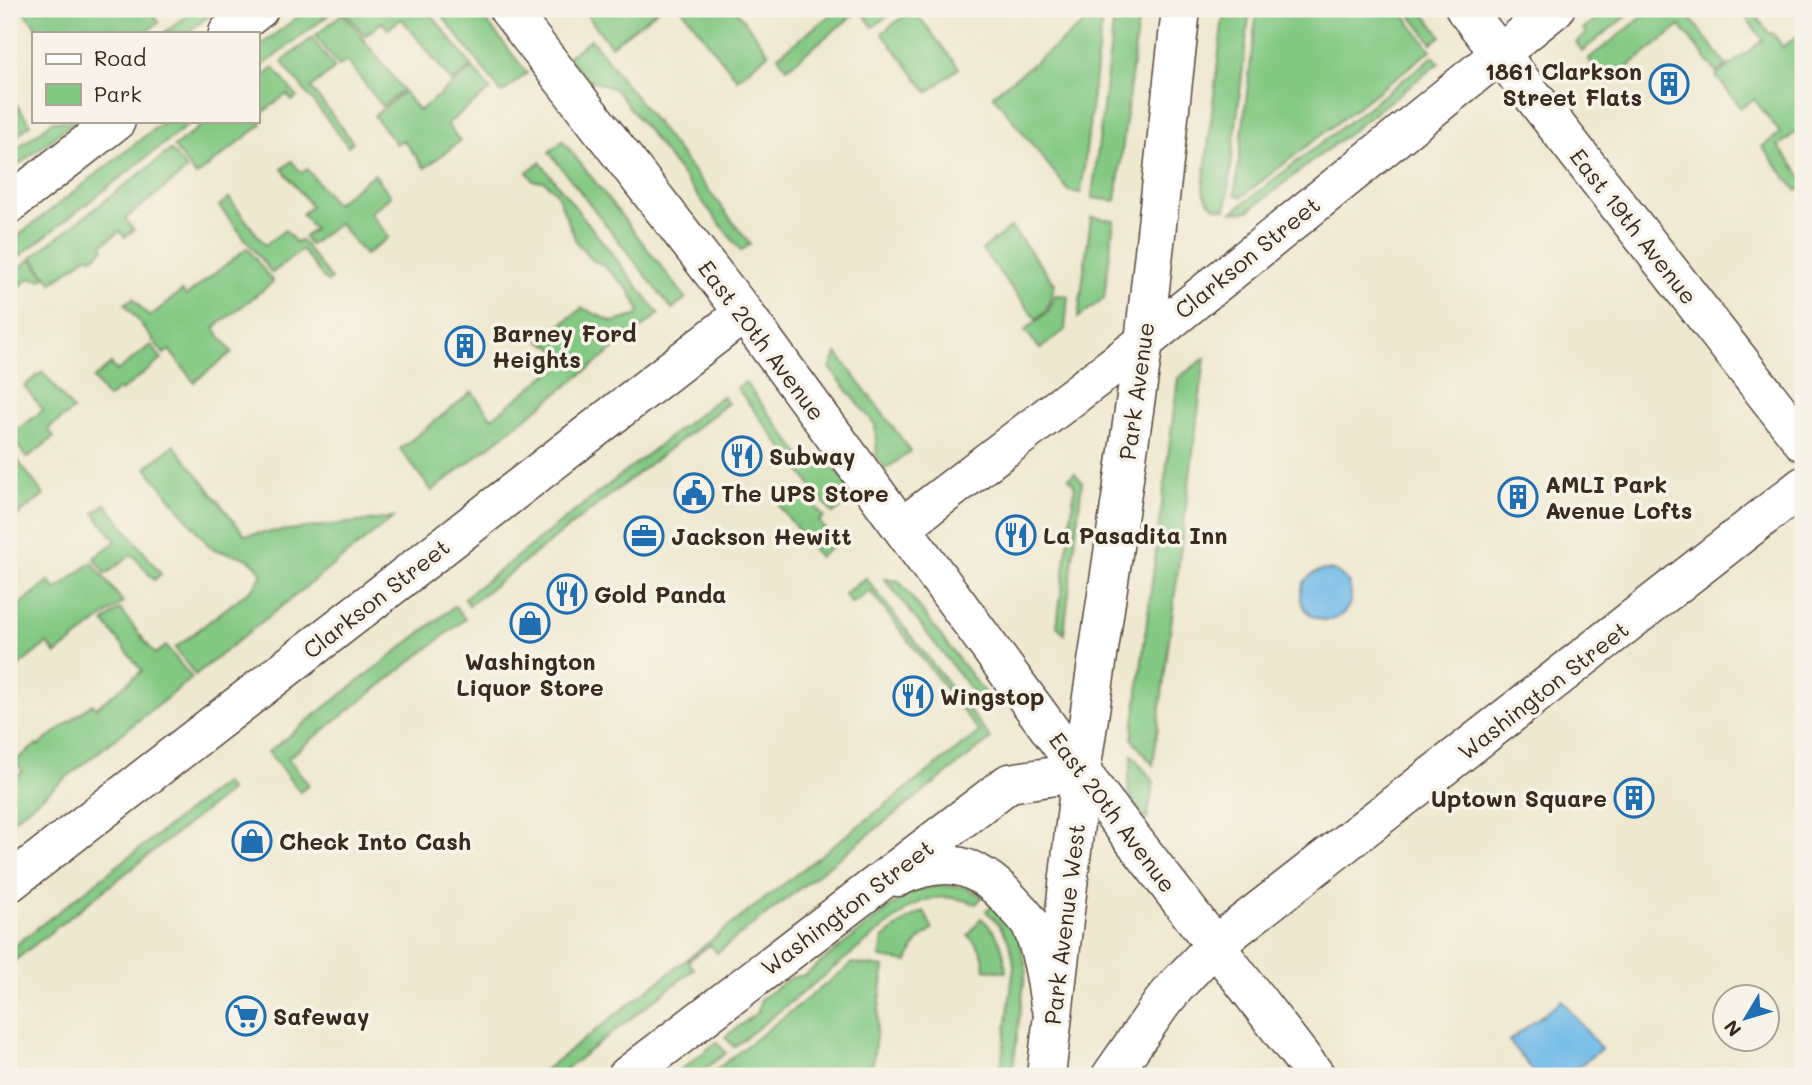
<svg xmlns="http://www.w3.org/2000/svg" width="1812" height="1085" font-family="Mali,sans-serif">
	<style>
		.green { fill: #83c983; stroke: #5f7a50; stroke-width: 2 }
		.water { fill: #6fbae8; stroke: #557283; stroke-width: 2 }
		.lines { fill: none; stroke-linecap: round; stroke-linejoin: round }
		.minor-casing { stroke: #564639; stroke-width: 41 }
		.tertiary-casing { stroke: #564639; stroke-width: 41 }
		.secondary-casing { stroke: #564639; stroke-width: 41 }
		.minor { stroke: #fff; stroke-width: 38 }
		.tertiary { stroke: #fff; stroke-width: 38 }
		.secondary { stroke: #fff; stroke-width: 38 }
		.labels { text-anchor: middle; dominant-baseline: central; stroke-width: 7; stroke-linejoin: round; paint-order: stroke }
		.poi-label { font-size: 23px; font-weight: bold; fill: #3b2a1e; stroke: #f7f3e8; text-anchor: start }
		.street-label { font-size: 23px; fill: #3b2a1e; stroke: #f7f3e8 }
	</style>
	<rect width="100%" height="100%" fill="#f7f3e8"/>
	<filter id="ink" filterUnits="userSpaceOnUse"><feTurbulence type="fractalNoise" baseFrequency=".0143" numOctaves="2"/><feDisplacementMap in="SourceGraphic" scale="14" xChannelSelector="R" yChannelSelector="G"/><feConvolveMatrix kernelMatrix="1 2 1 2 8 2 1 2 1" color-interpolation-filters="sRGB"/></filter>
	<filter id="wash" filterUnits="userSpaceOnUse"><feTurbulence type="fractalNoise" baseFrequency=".00686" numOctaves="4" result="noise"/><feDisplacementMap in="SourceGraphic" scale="28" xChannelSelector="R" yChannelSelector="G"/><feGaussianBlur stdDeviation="1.57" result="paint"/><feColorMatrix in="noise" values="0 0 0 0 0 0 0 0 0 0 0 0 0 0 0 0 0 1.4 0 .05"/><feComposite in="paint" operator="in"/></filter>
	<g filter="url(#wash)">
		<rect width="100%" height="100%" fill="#efe8d0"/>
		<!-- green -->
		<path class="green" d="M 22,9 L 148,9 L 159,22 L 145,33 L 41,33 Z
			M 196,9 L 218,9 L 187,33 L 164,33 Z
			M 308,9 L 336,9 L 257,70 L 257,48 Z
			M 350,9 L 427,9 L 472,66 L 452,82 L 402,19 L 388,29 L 382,22 L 365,36 L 345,12 Z
			M 437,9 L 477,9 L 527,73 L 502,93 Z
			M 593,9 L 659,9 L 611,46 L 586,14 Z
			M 682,9 L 735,9 L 769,53 L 737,79 Z
			M 838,9 L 855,9 L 857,12 L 787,68 L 778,56 Z
			M 860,9 L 897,9 L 873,27 Z
			M 913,9 L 959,68 L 928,92 L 882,33 Z
			M 1103,9 L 1081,193 L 1069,191 L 993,95 Z
			M 1115,9 L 1139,12 L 1116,201 L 1092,198 Z
			M 1224,9 L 1250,9 L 1226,209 C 1210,207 1209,204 1203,189 Z
			M 1257,9 L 1399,9 L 1431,50 L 1241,197 L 1235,194 Z
			M 1406,9 L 1421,9 L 1441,36 L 1432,43 Z
			M 1608,9 L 1635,9 L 1582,51 L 1576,42 L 1586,34 L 1583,29 Z
			M 1653,9 L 1683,9 L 1727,65 L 1717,73 L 1680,26 L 1607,83 L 1588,59 Z
			M 1739,9 L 1750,9 L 1770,34 L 1773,33 L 1783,47 L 1803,32 L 1803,127 L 1778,146 L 1803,178 L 1803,186 L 1797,191 L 1762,147 L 1780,133 L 1754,99 L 1741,108 L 1716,76 L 1763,40 Z
			M 343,13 L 403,90 L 382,106 L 347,61 L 339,66 L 315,36 Z
			M 312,38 L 335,68 L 311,88 L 353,142 L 348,146 L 282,62 Z
			M 591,39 L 750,244 L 741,251 L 615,89 L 585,78 L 568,57 Z
			M 1434,56 L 1439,63 L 1248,211 L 1232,212 Z
			M 274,68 L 297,97 L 292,101 L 287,94 L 257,117 L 257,82 Z
			M 473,68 L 490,90 L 447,124 L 460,141 L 425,168 L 403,140 L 396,144 L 374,116 L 404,92 L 419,111 Z
			M 9,95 L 31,124 L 9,142 Z
			M 257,118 L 262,124 L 196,176 L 174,147 L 207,121 L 257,121 Z
			M 53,121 L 75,121 L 9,172 L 9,155 Z
			M 164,121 L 193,121 L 12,262 L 9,258 L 9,243 Z
			M 563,141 L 686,298 L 672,309 L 549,152 Z
			M 171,150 L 187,170 L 125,219 L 134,230 L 125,237 L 120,231 L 102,245 L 104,249 L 92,258 L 89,255 L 52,283 L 32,257 Z
			M 292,161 L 301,173 L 307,169 L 335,204 L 374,174 L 391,196 L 370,213 L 389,237 L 365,255 L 339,223 L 310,245 L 304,237 L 314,229 L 302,214 L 311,206 L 282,169 Z
			M 540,162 L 659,314 L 432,491 L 400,449 L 472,392 L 492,418 L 563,362 L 551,346 L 540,341 L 582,308 L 613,322 L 636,316 L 640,312 L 630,291 L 604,266 L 592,260 L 577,243 L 556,192 L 544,181 L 534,181 L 527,172 Z
			M 229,198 L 265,245 L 285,230 L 296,243 L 301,240 L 331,279 L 327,282 L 302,250 L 272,273 L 219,206 Z
			M 1091,217 L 1114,220 L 1104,298 L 1078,318 Z
			M 1011,227 L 1055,284 L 1046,311 L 1036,319 L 982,250 Z
			M 247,248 L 273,282 L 214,328 L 232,352 L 194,382 L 169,350 L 164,354 L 125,304 L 133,298 L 149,317 L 182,291 L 186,296 Z
			M 31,259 L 45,277 L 41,280 L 30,278 L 9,295 L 9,276 Z
			M 1055,295 L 1068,296 L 1065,330 L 1040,349 L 1025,330 L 1048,312 Z
			M 151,345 L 162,359 L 121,391 L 119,389 L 108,398 L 93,379 L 111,364 L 117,371 Z
			M 837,353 L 911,451 L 886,469 L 877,458 L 875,425 L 830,368 Z
			M 1205,358 L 1153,765 L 1132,739 L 1178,378 Z
			M 43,372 L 73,410 L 48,429 L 54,437 L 27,458 L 10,436 L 43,410 L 24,386 Z
			M 745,382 L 802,457 L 837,471 L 850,489 L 851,500 L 833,514 L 737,388 Z
			M 722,396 L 728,403 L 469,605 L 464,598 Z
			M 174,445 L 245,535 L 393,518 L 195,675 L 175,648 L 254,587 L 262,574 C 246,549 233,559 210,547 L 146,468 Z
			M 9,449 L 44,495 L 9,522 Z
			M 1075,473 L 1082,482 L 1064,634 L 1057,626 L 1075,486 L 1069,478 Z
			M 801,489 L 824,517 L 819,521 L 836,544 L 819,557 L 779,506 Z
			M 106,504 L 161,574 L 154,580 L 132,554 L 106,574 L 94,558 L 116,541 L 94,513 Z
			M 92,562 L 123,602 L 56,654 L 47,643 L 9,674 L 9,613 L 49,581 L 56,590 Z
			M 866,578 L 991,739 L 717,953 L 710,945 L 688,961 L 694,969 L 557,1076 L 537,1076 L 979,732 L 870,591 L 852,604 L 844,594 Z
			M 885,579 L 899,581 L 986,695 L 981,703 Z
			M 455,606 L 465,619 L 288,758 L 309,785 L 300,792 L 268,752 Z
			M 120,609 L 155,654 L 166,646 L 192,678 L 9,823 L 9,782 L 23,771 L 15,761 L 36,745 L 38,746 L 92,704 L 96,708 L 142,671 L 104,622 Z
			M 1132,755 L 1154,782 L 1147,820 C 1123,792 1127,791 1132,755 Z
			M 224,783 L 230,791 L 9,965 L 9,950 Z
			M 940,886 L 965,887 L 983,896 L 976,904 C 951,895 932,894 909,908 L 734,1047 L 725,1037 L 758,1012 L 761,999 L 790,978 L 805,975 L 902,898 L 918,890 Z
			M 995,902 L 1017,930 L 1026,967 L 1012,1076 L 1000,1076 L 1014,966 C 1012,942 1004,928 986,911 Z
			M 924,911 L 933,930 C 916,941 915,943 908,962 L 880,958 L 883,938 L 907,920 Z
			M 981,918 C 1000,934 1004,948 1006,972 L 985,969 C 984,955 980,945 968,936 Z
			M 853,963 L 884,967 L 871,1076 L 708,1076 Z
			M 717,1042 L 726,1053 L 695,1076 L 673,1076 Z"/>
		<!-- water -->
		<path class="water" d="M1301 595a25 25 0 1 1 50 0a25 25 0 1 1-50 0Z
			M 1562,1000 L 1601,1049 L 1566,1076 L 1537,1076 L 1509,1041 Z"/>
	</g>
	<g filter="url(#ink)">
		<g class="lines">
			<!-- minor casing -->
			<g class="minor-casing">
				<path id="minor" d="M 228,33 L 259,9
					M 9,204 L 116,121
					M 9,883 L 744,313"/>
			</g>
			<!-- tertiary casing -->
			<g class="tertiary-casing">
				<path id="tertiary" d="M 508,9 L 744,313 L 1081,772 L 1316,1076
					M 1465,9 L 1803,442
					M 902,527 L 1144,342 L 1555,9
					M 898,877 C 944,856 976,862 1010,900 C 1017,908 1026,916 1031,925 C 1042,951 1046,978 1050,1005
					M 627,1076 L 1009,783 L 1081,772
					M 1111,1076 L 1162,1003 L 1177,985 L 1215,945 L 1803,486"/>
			</g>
			<!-- secondary casing -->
			<g class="secondary-casing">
				<path id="secondary" d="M 1046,1076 L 1081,772 L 1144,342 L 1181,9"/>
			</g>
			<!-- minor -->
			<use href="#minor" class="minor"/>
			<!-- tertiary -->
			<use href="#tertiary" class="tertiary"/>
			<!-- secondary -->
			<use href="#secondary" class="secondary"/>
		</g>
	</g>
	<!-- icons -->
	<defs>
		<g id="building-ring" transform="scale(2.0125)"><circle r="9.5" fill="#f7f3e8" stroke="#1f6fb2" stroke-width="1.5"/><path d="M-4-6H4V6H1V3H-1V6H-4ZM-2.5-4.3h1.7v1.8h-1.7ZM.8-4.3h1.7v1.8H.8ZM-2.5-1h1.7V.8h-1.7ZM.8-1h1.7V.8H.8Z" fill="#1f6fb2"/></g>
		<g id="restaurant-ring" transform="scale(2.0125)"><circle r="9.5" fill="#f7f3e8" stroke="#1f6fb2" stroke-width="1.5"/><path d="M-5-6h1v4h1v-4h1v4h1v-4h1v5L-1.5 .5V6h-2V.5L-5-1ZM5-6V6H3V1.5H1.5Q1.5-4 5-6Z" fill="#1f6fb2"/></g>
		<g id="civic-ring" transform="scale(2.0125)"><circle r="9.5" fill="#f7f3e8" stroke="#1f6fb2" stroke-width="1.5"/><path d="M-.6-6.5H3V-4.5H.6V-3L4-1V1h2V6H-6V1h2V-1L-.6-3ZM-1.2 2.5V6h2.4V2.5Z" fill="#1f6fb2"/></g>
		<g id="office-ring" transform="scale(2.0125)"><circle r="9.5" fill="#f7f3e8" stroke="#1f6fb2" stroke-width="1.5"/><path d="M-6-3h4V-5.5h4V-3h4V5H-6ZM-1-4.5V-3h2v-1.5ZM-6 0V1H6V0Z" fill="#1f6fb2"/></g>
		<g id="shop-ring" transform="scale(2.0125)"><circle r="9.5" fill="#f7f3e8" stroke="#1f6fb2" stroke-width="1.5"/><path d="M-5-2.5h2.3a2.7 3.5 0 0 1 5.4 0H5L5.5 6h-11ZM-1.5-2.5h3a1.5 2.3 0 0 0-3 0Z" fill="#1f6fb2"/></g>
		<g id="supermarket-ring" transform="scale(2.0125)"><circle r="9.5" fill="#f7f3e8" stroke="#1f6fb2" stroke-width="1.5"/><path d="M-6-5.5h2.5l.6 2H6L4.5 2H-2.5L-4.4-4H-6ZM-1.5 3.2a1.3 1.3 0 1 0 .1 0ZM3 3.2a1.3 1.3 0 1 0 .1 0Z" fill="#1f6fb2"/></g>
	</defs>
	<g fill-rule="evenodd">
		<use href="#building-ring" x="1669" y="84"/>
		<use href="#building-ring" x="465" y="346"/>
		<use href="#restaurant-ring" x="742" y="456"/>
		<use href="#civic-ring" x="694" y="493"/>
		<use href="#building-ring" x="1518" y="497"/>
		<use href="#restaurant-ring" x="1016" y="535"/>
		<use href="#office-ring" x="644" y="536"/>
		<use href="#restaurant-ring" x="567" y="594"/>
		<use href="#shop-ring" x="530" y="623"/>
		<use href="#restaurant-ring" x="913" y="696"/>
		<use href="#building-ring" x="1634" y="798"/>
		<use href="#shop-ring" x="252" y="841"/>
		<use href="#supermarket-ring" x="246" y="1016"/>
	</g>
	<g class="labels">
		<!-- poi labels -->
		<g class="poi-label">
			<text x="1642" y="71" text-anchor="end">1861 Clarkson<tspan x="1642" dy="26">Street Flats</tspan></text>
			<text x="492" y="333">Barney Ford<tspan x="492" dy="26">Heights</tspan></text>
			<text x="769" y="456">Subway</text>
			<text x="1545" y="484">AMLI Park<tspan x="1545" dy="26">Avenue Lofts</tspan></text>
			<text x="721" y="493">The UPS Store</text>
			<text x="1043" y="535">La Pasadita Inn</text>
			<text x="671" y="536">Jackson Hewitt</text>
			<text x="594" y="594">Gold Panda</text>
			<text x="530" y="661" text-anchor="middle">Washington<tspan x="530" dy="26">Liquor Store</tspan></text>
			<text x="940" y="696">Wingstop</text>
			<text x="1607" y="798" text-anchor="end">Uptown Square</text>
			<text x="279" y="841">Check Into Cash</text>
			<text x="273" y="1016">Safeway</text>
		</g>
		<!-- street labels -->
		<g class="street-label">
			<text transform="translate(1634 226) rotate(52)">East 19th Avenue</text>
			<text transform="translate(1247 257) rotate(-39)">Clarkson Street</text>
			<text transform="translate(762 340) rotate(53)">East 20th Avenue</text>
			<text transform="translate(1136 391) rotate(-82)">Park Avenue</text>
			<text transform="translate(376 598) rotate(-38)">Clarkson Street</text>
			<text transform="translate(1543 690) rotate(-38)">Washington Street</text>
			<text transform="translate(1113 812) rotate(53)">East 20th Avenue</text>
			<text transform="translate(847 907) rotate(-37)">Washington Street</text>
			<text transform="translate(1064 924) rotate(-83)">Park Avenue West</text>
		</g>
	</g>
	<!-- margin -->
	<rect width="1812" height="1085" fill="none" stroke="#f7f3e8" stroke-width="35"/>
	<!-- legend -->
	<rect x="32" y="32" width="228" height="91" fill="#f7f3e8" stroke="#aca397" stroke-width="2"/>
	<rect x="46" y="54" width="35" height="10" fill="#ffffff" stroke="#aca397" stroke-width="2"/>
	<text x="94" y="66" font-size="21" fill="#3b2a1e">Road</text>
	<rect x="46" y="84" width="35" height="21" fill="#83c983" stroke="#aca397" stroke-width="2"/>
	<text x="94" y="102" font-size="21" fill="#3b2a1e">Park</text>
	<!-- north arrow -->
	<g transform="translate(1746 1018) rotate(232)"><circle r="33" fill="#f7f3e8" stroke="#aca397" stroke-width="2"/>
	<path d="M0-5L12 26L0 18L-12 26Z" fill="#1f6fb2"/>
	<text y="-10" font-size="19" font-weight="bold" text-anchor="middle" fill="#3b2a1e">N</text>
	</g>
</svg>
